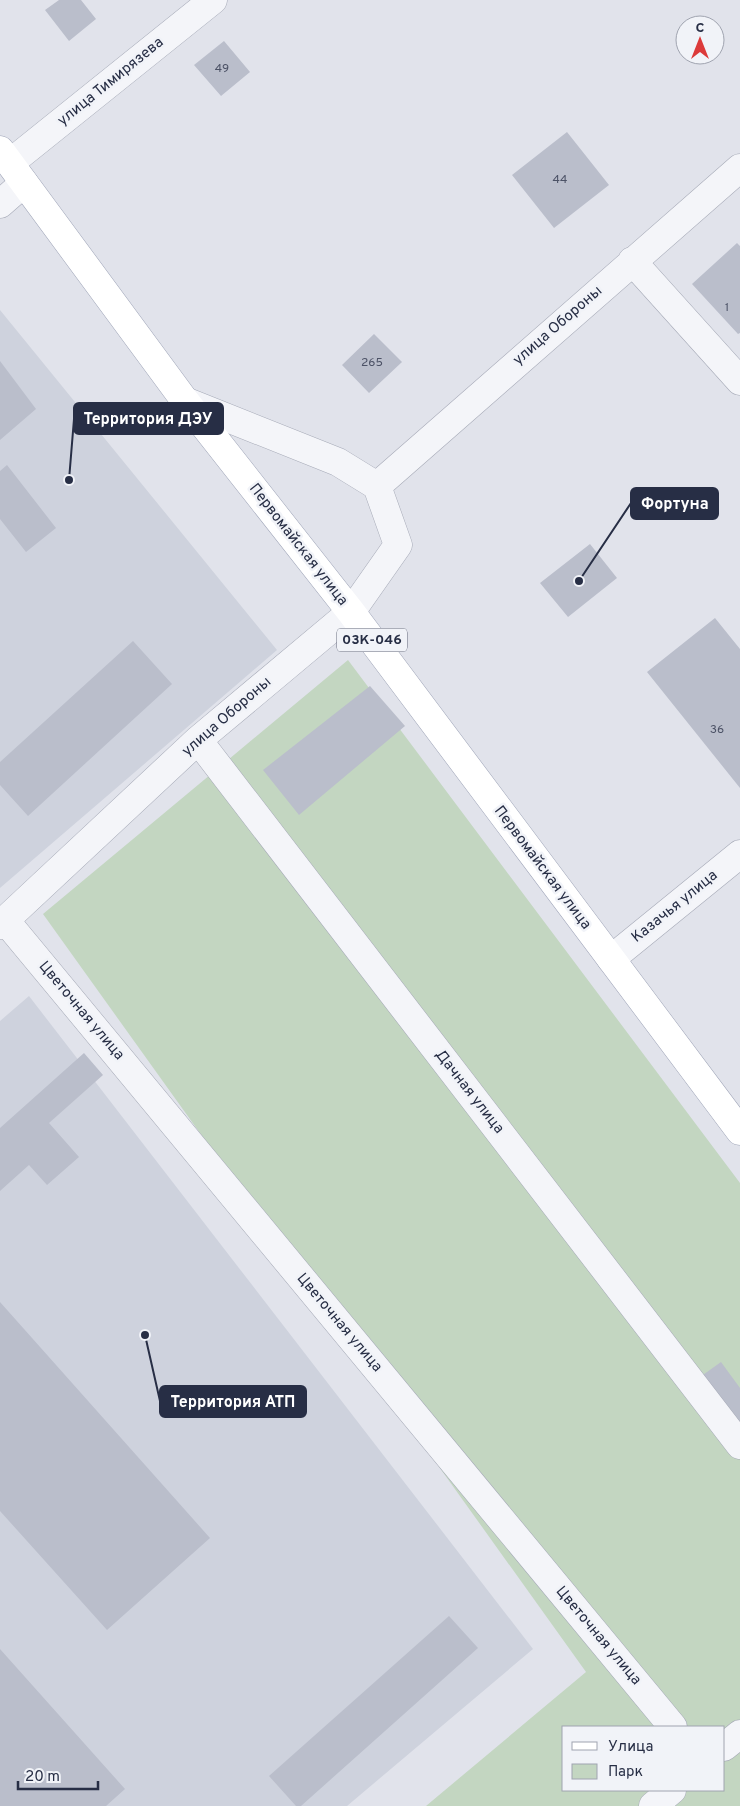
<svg xmlns="http://www.w3.org/2000/svg" width="740" height="1806" font-family="Overpass,sans-serif">
	<style>
		.built { fill: #ced2dd }
		.green { fill: #c3d6c1; fill-rule: evenodd }
		.building { fill: #babecb }
		.lines { fill: none; stroke-linecap: round; stroke-linejoin: round }
		.minor-casing { stroke: #a5a9b6; stroke-width: 29 }
		.major-casing { stroke: #9fa5b8; stroke-width: 29 }
		.minor { stroke: #f4f5f9; stroke-width: 28 }
		.major { stroke: #fff; stroke-width: 28 }
		.labels { text-anchor: middle; dominant-baseline: central; stroke-width: 5; stroke-linejoin: round; paint-order: stroke }
		.number-label { font-size: 12px; fill: #4c5266 }
		.shield { fill: #f1f3f8; stroke: #64697b; stroke-width: 1 }
		.shield-label { font-size: 14px; font-weight: bold; fill: #272e45 }
		.street-label { font-size: 15px; fill: #272e45; stroke: #f1f3f8 }
		.leader { fill: none; stroke: #272e45; stroke-width: 2 }
		.callout-dot { fill: #272e45; stroke: #f1f3f8; stroke-width: 2 }
		.callout { fill: #272e45; stroke: #272e45; stroke-width: 2 }
		.callout-label { font-size: 16px; text-anchor: middle; font-weight: bold; fill: #fff }
	</style>
	<rect width="100%" height="100%" fill="#e1e3eb"/>
	<!-- built -->
	<path class="built" d="M 0,310 L 277,650 L 0,888 Z
		M 29,996 L 533,1649 L 347,1806 L 0,1806 L 0,1021 Z"/>
	<!-- green -->
	<path class="green" d="M 348,660 L 740,1183 L 740,1806 L 426,1806 L 586,1672 L 43,914 ZM 564,1727 L 724,1727 L 724,1790 L 564,1790 Z"/>
	<!-- building -->
	<path class="building" d="M 59,0 L 81,0 L 96,19 L 69,41 L 45,10 Z
		M 224,41 L 250,72 L 221,96 L 194,65 Z
		M 567,132 L 609,185 L 554,228 L 512,175 Z
		M 737,243 L 740,246 L 740,333 L 738,334 L 692,284 Z
		M 374,334 L 402,362 L 369,393 L 342,365 Z
		M 0,361 L 36,409 L 0,440 Z
		M 7,465 L 56,528 L 26,552 L 0,519 L 0,471 Z
		M 590,544 L 617,578 L 568,617 L 540,583 Z
		M 715,618 L 740,649 L 740,788 L 647,672 Z
		M 133,641 L 172,684 L 28,816 L 0,785 L 0,762 Z
		M 370,686 L 405,726 L 299,815 L 263,770 Z
		M 84,1053 L 103,1075 L 49,1123 L 79,1157 L 47,1185 L 29,1165 L 0,1191 L 0,1128 Z
		M 0,1302 L 210,1538 L 107,1630 L 0,1511 Z
		M 721,1362 L 740,1388 L 740,1425 L 700,1377 Z
		M 449,1616 L 478,1648 L 301,1806 L 296,1806 L 269,1776 Z
		M 0,1649 L 125,1789 L 106,1806 L 0,1806 Z"/>
	<g class="lines">
		<!-- minor casing -->
		<g class="minor-casing">
			<path id="minor" d="M 10,163 L 213,0
				M 0,204 L 24,183
				M 632,261 L 740,381
				M 185,401 L 338,462 L 377,486 L 740,168
				M 198,740 L 740,1445
				M 5,920 L 673,1727
				M 0,925 L 198,740 L 351,612 L 398,545 L 377,486
				M 611,959 L 740,854
				M 724,1747 L 740,1734
				M 653,1806 L 672,1790"/>
		</g>
		<!-- major casing -->
		<g class="major-casing">
			<path id="major" d="M 0,150 L 185,401 L 351,612 L 740,1131"/>
		</g>
		<!-- minor -->
		<use href="#minor" class="minor"/>
		<!-- major -->
		<use href="#major" class="major"/>
	</g>
	<g class="labels">
		<!-- number labels -->
		<g class="number-label">
			<text x="222" y="69">49</text>
			<text x="560" y="180">44</text>
			<text x="727" y="308">1</text>
			<text x="372" y="363">265</text>
			<text x="717" y="730">36</text>
		</g>
		<!-- shield labels -->
		<rect class="shield" x="337" y="628.5" width="70" height="23" rx="4"/>
		<g class="shield-label">
			<text x="372" y="640">03К-046</text>
		</g>
		<!-- street labels -->
		<g class="street-label">
			<text transform="translate(111 82) rotate(-39)">улица Тимирязева</text>
			<text transform="translate(558 326) rotate(-41)">улица Обороны</text>
			<text transform="translate(298 545) rotate(52)">Первомайская улица</text>
			<text transform="translate(227 717) rotate(-41)">улица Обороны</text>
			<text transform="translate(542 868) rotate(53)">Первомайская улица</text>
			<text transform="translate(675 907) rotate(-39)">Казачья улица</text>
			<text transform="translate(81 1011) rotate(50)">Цветочная улица</text>
			<text transform="translate(469 1092) rotate(52)">Дачная улица</text>
			<text transform="translate(339 1323) rotate(50)">Цветочная улица</text>
			<text transform="translate(598 1636) rotate(50)">Цветочная улица</text>
		</g>
	</g>
	<!-- callouts -->
	<path class="leader" d="M69 480L74 419M579 581L631 503M145 1335L160 1401"/>
	<g class="callout-dot">
		<circle cx="69" cy="480" r="5"/>
		<circle cx="579" cy="581" r="5"/>
		<circle cx="145" cy="1335" r="5"/>
	</g>
	<g class="callout">
		<rect x="74" y="403" width="149" height="31" rx="5"/>
		<rect x="631" y="488" width="87" height="31" rx="5"/>
		<rect x="160" y="1386" width="146" height="31" rx="5"/>
	</g>
	<g class="callout-label">
		<text x="148" y="424">Территория ДЭУ</text>
		<text x="675" y="509">Фортуна</text>
		<text x="233" y="1407">Территория АТП</text>
	</g>
	<!-- legend -->
	<rect x="562" y="1726" width="162" height="65" fill="#f1f3f8" stroke="#a0a4b0"/>
	<rect x="572" y="1742" width="25" height="8" fill="#ffffff" stroke="#a0a4b0"/>
	<text x="608" y="1751" font-size="15" fill="#272e45">Улица</text>
	<rect x="572" y="1764" width="25" height="15" fill="#c3d6c1" stroke="#a0a4b0"/>
	<text x="608" y="1776" font-size="15" fill="#272e45">Парк</text>
	<!-- north arrow -->
	<g transform="translate(700 40)"><circle r="24" fill="#f1f3f8" stroke="#a0a4b0"/>
	<path d="M0-4L9 19L0 12L-9 19Z" fill="#dc3a3a"/>
	<text y="-8" font-size="14" font-weight="bold" text-anchor="middle" fill="#272e45">С</text>
	</g>
	<!-- scale -->
	<path d="M18 1781v8h80v-8" fill="none" stroke="#272e45" stroke-width="2.5"/>
	<text x="25" y="1781" font-size="15" fill="#272e45" stroke="#f1f3f8" stroke-width="4" paint-order="stroke">20 m</text>
</svg>
